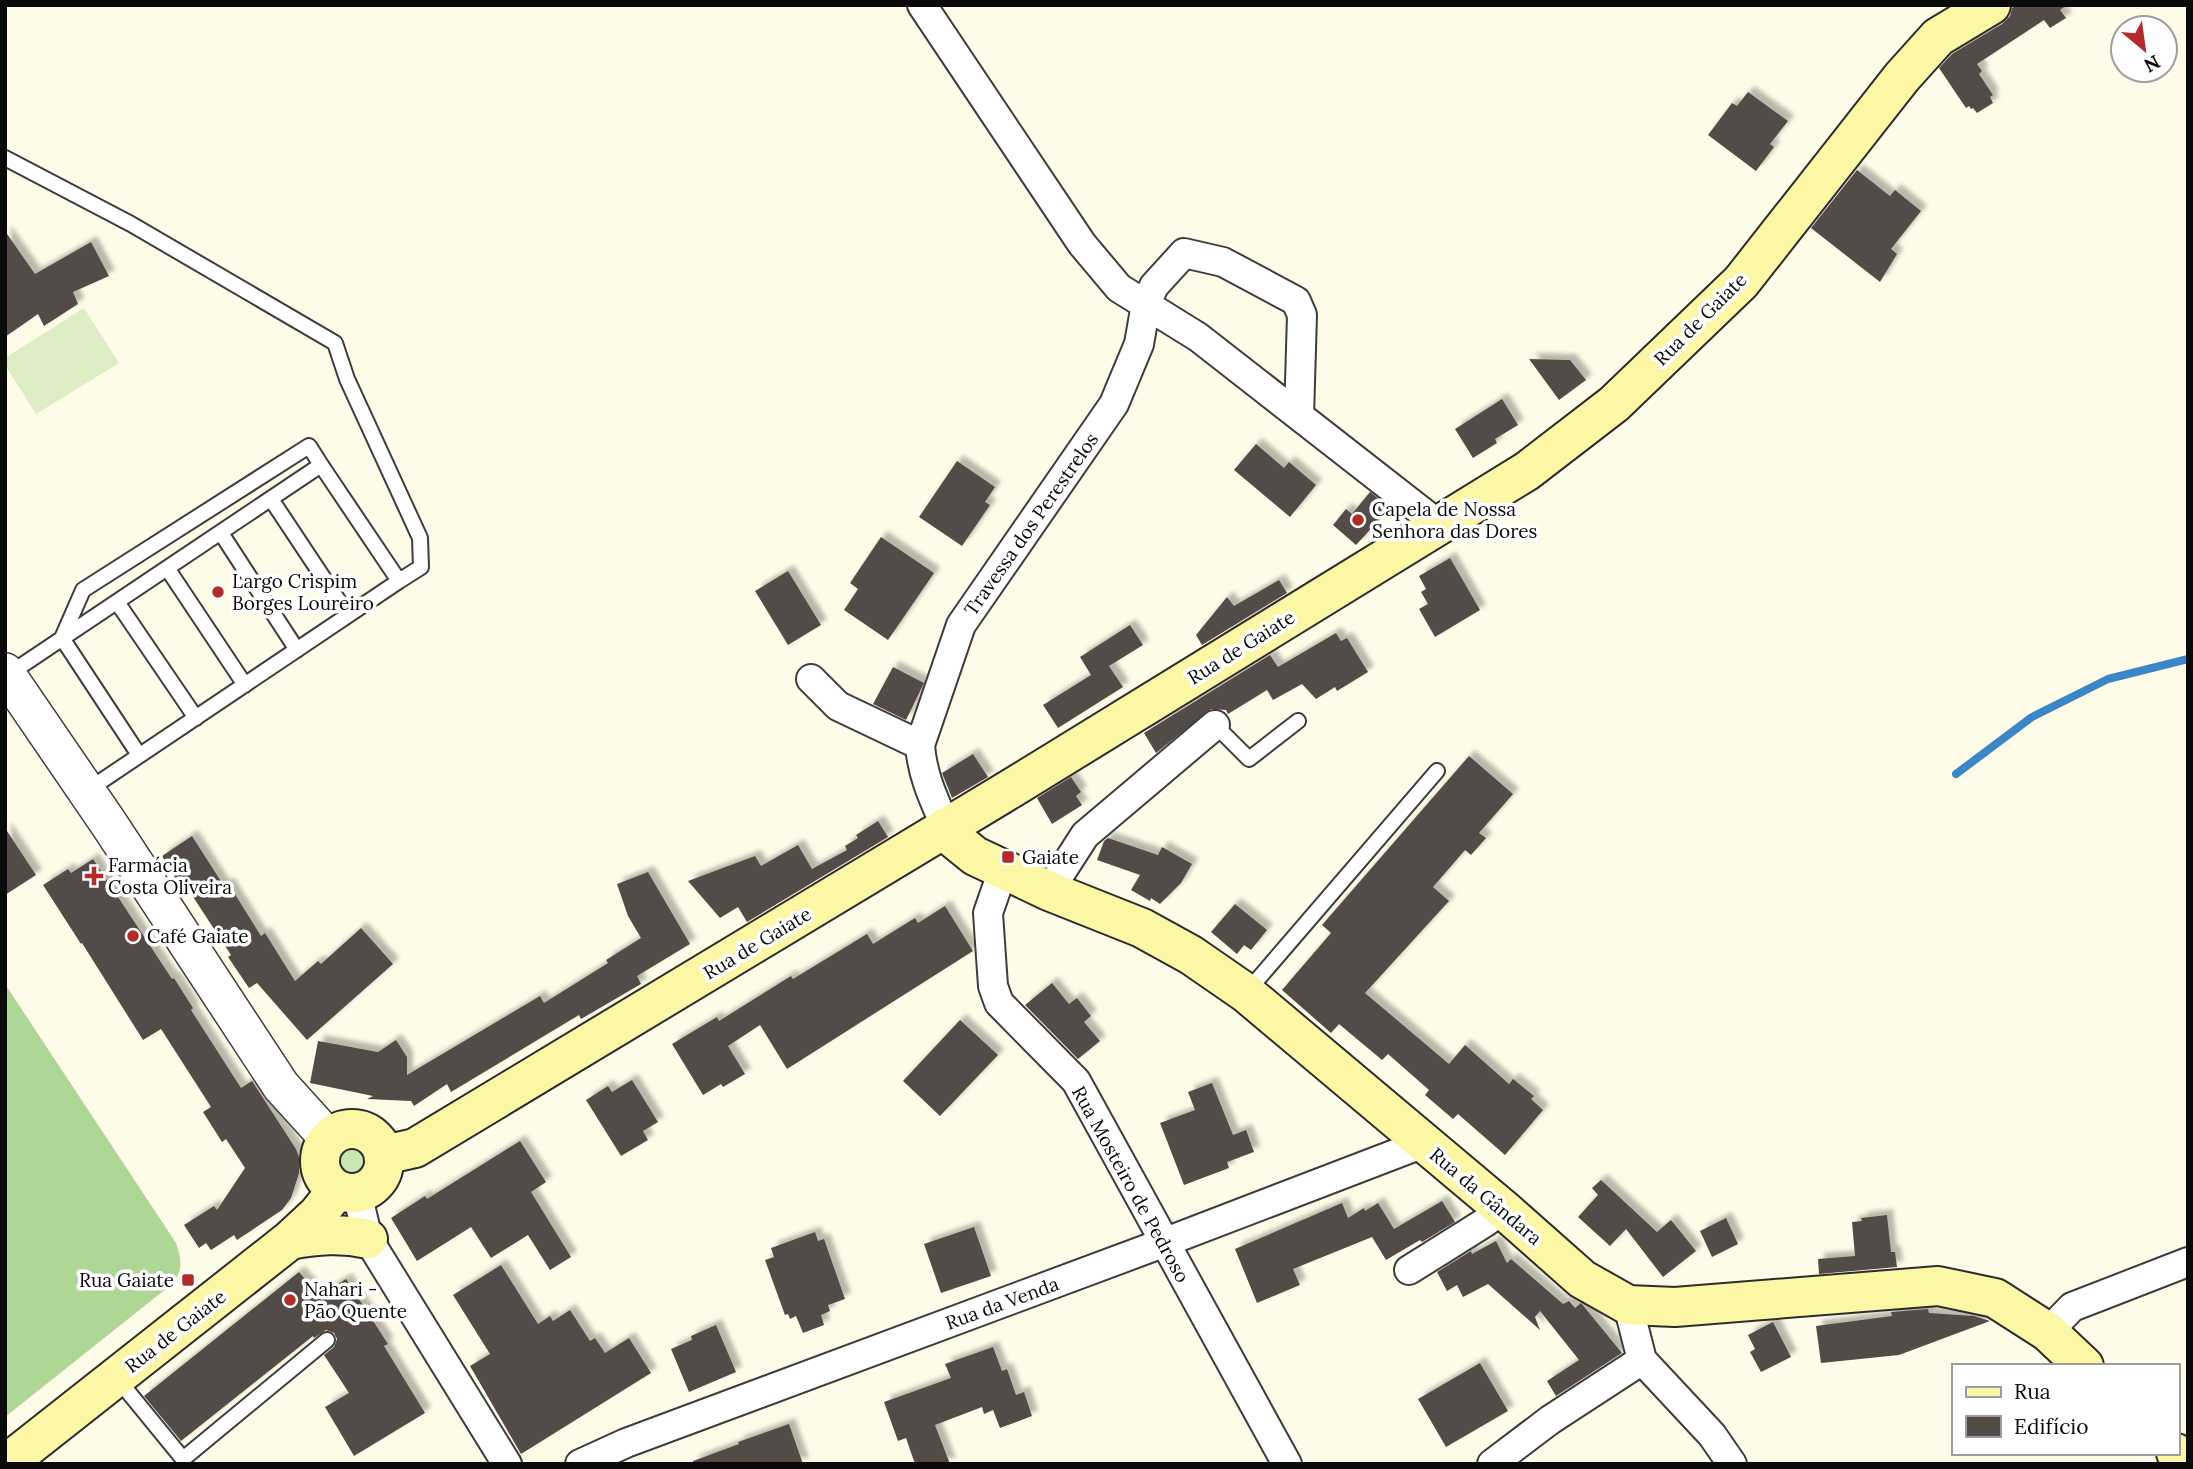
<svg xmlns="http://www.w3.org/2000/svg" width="2193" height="1469" font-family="Lora,serif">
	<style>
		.green { fill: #cbe6b4 }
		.forest { fill: #aed694 }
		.pitch { fill: #ddeec5 }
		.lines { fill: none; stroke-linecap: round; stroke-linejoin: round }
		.stream { stroke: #3987c7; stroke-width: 8 }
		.building { fill: #524c47; filter: url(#shadow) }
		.service-casing { stroke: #3d3d3d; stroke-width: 18 }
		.minor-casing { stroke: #3d3d3d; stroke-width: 32 }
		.tertiary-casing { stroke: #3d3d3d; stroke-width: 40 }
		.secondary-casing { stroke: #2c2c2c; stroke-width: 42 }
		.service { stroke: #fff; stroke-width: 14 }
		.minor { stroke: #fff; stroke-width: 28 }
		.tertiary { stroke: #fff; stroke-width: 37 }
		.secondary { stroke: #fcf7a5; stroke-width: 38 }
		.poi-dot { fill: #b32a29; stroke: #fff; stroke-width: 2.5 }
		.labels { text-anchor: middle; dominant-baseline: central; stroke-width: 7; stroke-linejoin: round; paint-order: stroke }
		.street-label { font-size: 19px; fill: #0a0a0a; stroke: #fff }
		.poi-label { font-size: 19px; fill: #0a0a0a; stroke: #fff; text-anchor: start }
	</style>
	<defs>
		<filter id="shadow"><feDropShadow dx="6" dy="-6" stdDeviation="2" flood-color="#0004"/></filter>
	</defs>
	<rect width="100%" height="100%" fill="#fefbe8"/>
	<!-- green -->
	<path class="green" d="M332 1162a20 20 0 1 1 40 0a20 20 0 1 1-40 0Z"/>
	<!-- forest -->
	<path class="forest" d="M 5,984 L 176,1243 C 182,1260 183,1270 172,1284 L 5,1417 Z"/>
	<!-- pitch -->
	<path class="pitch" d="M 84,308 L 119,363 L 36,414 L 5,365 L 5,358 Z"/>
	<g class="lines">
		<!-- stream -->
		<path class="stream" d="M 1956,774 L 2032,717 L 2108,679 L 2188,659"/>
	</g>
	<!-- building -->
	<path class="building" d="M 2017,5 L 2067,5 L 2060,10 L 2066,18 L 2050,28 L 2044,20 L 1977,64 L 1982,71 L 1979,74 L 1993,95 L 1990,97 L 1993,103 L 1977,113 L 1973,108 L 1971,109 L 1969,106 L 1966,108 L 1939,68 L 1952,54 L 2002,24 L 2010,16 L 2012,8 Z
		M 1748,92 L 1788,121 L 1770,144 L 1774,147 L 1756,171 L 1708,135 L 1732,103 L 1737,106 Z
		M 1857,170 L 1890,196 L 1895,190 L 1921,211 L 1891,249 L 1897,254 L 1880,282 L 1811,228 Z
		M 5,231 L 35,274 L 91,242 L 109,276 L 73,292 L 78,304 L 44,326 L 38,314 L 5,337 Z
		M 1529,359 L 1570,360 L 1586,380 L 1559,400 Z
		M 1502,399 L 1518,425 L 1495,439 L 1497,443 L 1473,458 L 1455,429 Z
		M 1256,444 L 1284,468 L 1289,462 L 1316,485 L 1290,517 L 1234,470 Z
		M 957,461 L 995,487 L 985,502 L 990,505 L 962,546 L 919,517 Z
		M 1370,492 L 1390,508 L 1356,545 L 1333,525 L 1346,509 L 1352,514 Z
		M 881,537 L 934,573 L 888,640 L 844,610 L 858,589 L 850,583 Z
		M 1450,558 L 1480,610 L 1435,637 L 1419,609 L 1428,604 L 1421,592 L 1426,589 L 1419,576 Z
		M 788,571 L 821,625 L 788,645 L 755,591 Z
		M 1279,580 L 1287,593 L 1202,645 L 1196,635 L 1227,597 L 1234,606 Z
		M 1130,625 L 1143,645 L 1109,666 L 1123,687 L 1058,728 L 1043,705 L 1091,675 L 1080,657 Z
		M 1336,633 L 1341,641 L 1347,638 L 1368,672 L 1337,691 L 1335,687 L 1316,699 L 1302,684 L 1273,700 L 1267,690 L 1228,714 L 1226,710 L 1211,709 L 1156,753 L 1144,733 L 1270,655 L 1278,667 Z
		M 893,667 L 924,683 L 906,720 L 873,704 Z
		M 973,754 L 988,777 L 952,798 L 942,773 Z
		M 1469,756 L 1513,794 L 1479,833 L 1486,838 L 1471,855 L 1465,850 L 1433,887 L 1449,901 L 1365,993 L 1449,1064 L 1465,1045 L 1509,1084 L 1513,1079 L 1534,1096 L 1531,1099 L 1543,1110 L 1505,1155 L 1458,1114 L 1453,1119 L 1425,1095 L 1429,1090 L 1388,1054 L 1382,1060 L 1339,1024 L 1331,1033 L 1282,990 L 1331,933 L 1322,925 Z
		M 1071,777 L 1081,792 L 1076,796 L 1082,805 L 1052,824 L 1037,798 Z
		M 878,821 L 888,837 L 747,922 L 738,907 L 720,918 L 688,881 L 755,856 L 761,866 L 798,845 L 812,869 L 847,850 L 845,846 L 858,838 L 856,835 Z
		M 5,828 L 36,875 L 5,895 Z
		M 192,836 L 224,886 L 228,883 L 261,936 L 265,933 L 295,981 L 318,961 L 321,964 L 361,928 L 393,964 L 307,1040 L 257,983 L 249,988 L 228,957 L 231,955 L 186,886 L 182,889 L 162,856 Z
		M 1108,838 L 1158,855 L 1162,847 L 1192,864 L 1181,883 L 1160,904 L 1151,898 L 1150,901 L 1131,890 L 1140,875 L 1097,860 L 1104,841 Z
		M 93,859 L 172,979 L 174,978 L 193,1008 L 191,1010 L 241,1088 L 252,1081 L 296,1149 L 300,1160 L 299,1173 L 291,1198 L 282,1210 L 237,1240 L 234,1235 L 211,1250 L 206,1243 L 199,1248 L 184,1225 L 214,1206 L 217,1210 L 245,1168 L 226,1139 L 222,1142 L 203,1112 L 211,1107 L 161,1029 L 143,1040 L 82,943 L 81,944 L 43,885 L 68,869 L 71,873 Z
		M 648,872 L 690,944 L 637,976 L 641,984 L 581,1019 L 579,1015 L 451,1092 L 447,1084 L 414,1106 L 411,1101 L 367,1099 L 373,1096 L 310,1083 L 318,1041 L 378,1052 L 396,1040 L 407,1057 L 407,1075 L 540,996 L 544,1003 L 608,963 L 606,960 L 641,938 L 628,916 L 617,884 Z
		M 1235,904 L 1267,930 L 1251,950 L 1244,945 L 1237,954 L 1211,932 Z
		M 945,906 L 973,951 L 787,1069 L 760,1025 L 728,1046 L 745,1074 L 723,1087 L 721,1084 L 703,1095 L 672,1044 L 717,1017 L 719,1021 L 791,976 L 793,979 L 867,934 L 873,944 L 915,918 L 918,923 Z
		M 1052,983 L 1069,1004 L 1077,998 L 1091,1016 L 1084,1022 L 1100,1041 L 1078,1059 L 1025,1005 Z
		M 960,1020 L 998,1055 L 940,1116 L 903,1081 Z
		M 632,1080 L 658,1122 L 643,1131 L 648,1140 L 621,1156 L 586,1100 L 608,1086 L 612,1092 Z
		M 1212,1083 L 1233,1135 L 1246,1130 L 1254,1152 L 1227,1162 L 1229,1168 L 1184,1185 L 1160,1123 L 1195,1110 L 1188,1092 Z
		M 520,1141 L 546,1182 L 531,1192 L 571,1257 L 550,1270 L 528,1235 L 491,1258 L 471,1227 L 417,1261 L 391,1218 L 425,1196 L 427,1199 Z
		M 1601,1180 L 1657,1232 L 1671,1220 L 1696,1251 L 1663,1277 L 1626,1229 L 1610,1246 L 1578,1217 L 1598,1195 L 1592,1188 Z
		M 1442,1201 L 1455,1222 L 1422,1242 L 1420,1240 L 1386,1260 L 1372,1237 L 1293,1269 L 1300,1285 L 1257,1303 L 1235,1249 L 1342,1203 L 1348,1218 L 1364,1208 L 1365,1211 L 1378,1203 L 1394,1229 Z
		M 1887,1215 L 1891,1252 L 1895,1252 L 1897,1267 L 1819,1274 L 1818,1259 L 1855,1256 L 1852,1222 L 1862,1221 L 1861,1218 Z
		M 1726,1218 L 1738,1244 L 1712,1257 L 1700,1231 Z
		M 974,1227 L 991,1276 L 941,1293 L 924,1244 Z
		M 815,1232 L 818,1241 L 824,1239 L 845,1299 L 828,1305 L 830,1311 L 821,1315 L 824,1325 L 803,1333 L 796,1316 L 790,1319 L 788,1314 L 785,1315 L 765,1260 L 774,1257 L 771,1248 Z
		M 1496,1241 L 1507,1263 L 1511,1259 L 1563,1304 L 1569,1301 L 1575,1308 L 1581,1303 L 1622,1353 L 1556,1396 L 1547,1381 L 1579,1360 L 1540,1311 L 1535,1317 L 1540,1330 L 1488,1284 L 1463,1297 L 1457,1285 L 1447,1291 L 1437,1272 L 1471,1251 L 1472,1254 Z
		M 501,1265 L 538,1324 L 550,1316 L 553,1321 L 570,1310 L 590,1341 L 595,1338 L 605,1353 L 629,1338 L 651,1373 L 521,1454 L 470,1366 L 490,1354 L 453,1295 Z
		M 299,1272 L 319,1296 L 346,1279 L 388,1344 L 384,1346 L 425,1413 L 354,1456 L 325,1407 L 349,1393 L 324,1355 L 334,1347 L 337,1339 L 334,1333 L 326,1330 L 314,1338 L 313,1336 L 181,1441 L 144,1396 Z
		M 1928,1309 L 1929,1313 L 1974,1316 L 1990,1321 L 1899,1355 L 1821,1363 L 1816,1326 L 1892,1316 L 1891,1312 Z
		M 1773,1322 L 1791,1357 L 1761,1372 L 1750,1352 L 1755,1349 L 1748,1335 Z
		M 716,1325 L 736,1372 L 689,1392 L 671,1349 L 692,1340 L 691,1336 Z
		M 993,1347 L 1002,1371 L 1007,1369 L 1016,1395 L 1024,1392 L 1032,1416 L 1000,1428 L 993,1410 L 984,1414 L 982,1407 L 935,1425 L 950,1464 L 915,1464 L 906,1438 L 898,1441 L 884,1402 L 951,1378 L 945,1364 Z
		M 1480,1363 L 1508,1411 L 1446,1447 L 1418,1399 Z
		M 789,1424 L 803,1464 L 693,1464 L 693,1461 L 739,1444 L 738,1442 Z"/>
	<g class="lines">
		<!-- service casing -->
		<g class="service-casing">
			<path id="service" d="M 5,158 L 131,224 L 335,343 L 347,379 L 420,538 L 421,567 L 399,581
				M 271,499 L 348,615
				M 221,533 L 297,650
				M 167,568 L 245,685
				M 117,602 L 196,718
				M 9,674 L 321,465 L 399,581 L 88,790
				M 1215,725 L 1249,759 L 1298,721
				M 139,755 L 62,638 L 83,590 L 309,446 L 321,465
				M 1246,993 L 1437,771
				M 116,1377 L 183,1459 L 327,1340"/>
		</g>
		<!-- minor casing -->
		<g class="minor-casing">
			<path id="minor" d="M 922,5 L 1082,244 L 1119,288 L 1198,337 L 1439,525
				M 811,679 L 838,706 L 920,745
				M 946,827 C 934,800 922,775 920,745 L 961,625 L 1114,404 L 1139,344 L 1146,304 L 1154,286 L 1184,253 L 1223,262 L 1296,301 L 1302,315 L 1299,416
				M 1003,870 L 988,913 L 993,986 L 999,1003 L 1076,1081 L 1287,1464
				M 1049,891 L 1085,835 L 1215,725
				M 357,1193 L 368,1239 L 507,1464
				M 1409,1270 L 1484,1223 L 1503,1209
				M 1628,1305 L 1642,1360 L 1712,1435 L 1732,1464
				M 2048,1332 L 2072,1307 L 2188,1262
				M 580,1464 L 626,1443 L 1163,1243 L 1424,1143
				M 1492,1464 L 1550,1420 L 1642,1360"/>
		</g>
		<!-- tertiary casing -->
		<g class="tertiary-casing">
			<path id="tertiary" d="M 5,672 L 109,824 L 281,1086 L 329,1139"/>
		</g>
		<!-- secondary casing -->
		<g class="secondary-casing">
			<path id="secondary" d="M 946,827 L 954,839 L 975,856 L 1049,891 L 1142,928 L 1191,955 L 1246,993 L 1503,1209 L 1582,1279 L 1628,1305 L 1675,1307 L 1938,1286 L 1995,1298 L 2048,1332 L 2084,1366
				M320 1161a32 32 0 1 1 64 0a32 32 0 1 1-64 0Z
				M 384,1155 L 415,1148 L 1012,788 L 1527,471 L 1614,404 L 1741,282 L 1902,77 L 1938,37 L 1991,5
				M 290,1240 C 318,1235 341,1233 368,1239
				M 2176,1453 L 2187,1464
				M 6,1464 L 290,1240 L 317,1215 L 337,1190"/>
		</g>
		<!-- service -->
		<use href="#service" class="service"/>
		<!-- minor -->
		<use href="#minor" class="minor"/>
		<!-- tertiary -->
		<use href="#tertiary" class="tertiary"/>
		<!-- secondary -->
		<use href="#secondary" class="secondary"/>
	</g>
	<!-- markers -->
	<g class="poi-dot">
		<circle cx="1358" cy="520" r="7"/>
		<circle cx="218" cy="592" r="7"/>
		<rect x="1001" y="850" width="14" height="14" rx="3.5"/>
		<path d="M90.5 865.5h7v7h7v7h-7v7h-7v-7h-7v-7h7z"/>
		<circle cx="133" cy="936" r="7"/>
		<rect x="181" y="1273" width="14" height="14" rx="3.5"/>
		<circle cx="290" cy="1300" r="7"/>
	</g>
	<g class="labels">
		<!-- street labels -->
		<g class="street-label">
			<text transform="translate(1700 319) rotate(-45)">Rua de Gaiate</text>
			<text transform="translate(1031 524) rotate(-55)">Travessa dos Perestrelos</text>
			<text transform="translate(1241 647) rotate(-32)">Rua de Gaiate</text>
			<text transform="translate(757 943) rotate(-31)">Rua de Gaiate</text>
			<text transform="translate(1131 1184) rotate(61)">Rua Mosteiro de Pedroso</text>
			<text transform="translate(1486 1196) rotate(40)">Rua da Gândara</text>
			<text transform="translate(1002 1303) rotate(-20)">Rua da Venda</text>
			<text transform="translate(175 1331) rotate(-38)">Rua de Gaiate</text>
		</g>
		<!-- poi labels -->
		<g class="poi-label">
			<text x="1372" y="509">Capela de Nossa<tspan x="1372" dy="22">Senhora das Dores</tspan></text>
			<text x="232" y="581">Largo Crispim<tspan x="232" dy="22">Borges Loureiro</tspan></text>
			<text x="1022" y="857">Gaiate</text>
			<text x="108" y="865">Farmácia<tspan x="108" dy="22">Costa Oliveira</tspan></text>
			<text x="147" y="936">Café Gaiate</text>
			<text x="174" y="1280" text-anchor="end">Rua Gaiate</text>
			<text x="304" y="1289">Nahari -<tspan x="304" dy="22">Pão Quente</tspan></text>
		</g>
	</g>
	<!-- border -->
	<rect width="2193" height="1469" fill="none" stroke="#0a0a0a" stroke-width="14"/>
	<!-- legend -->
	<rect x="1952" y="1364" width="228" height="91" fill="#ffffff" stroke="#9d9d9d" stroke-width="2"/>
	<rect x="1966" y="1387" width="35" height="10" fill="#fcf7a5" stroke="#9d9d9d" stroke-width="2"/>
	<text x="2014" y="1399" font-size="21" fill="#0a0a0a">Rua</text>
	<rect x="1966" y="1416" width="35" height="21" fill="#524c47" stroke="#9d9d9d" stroke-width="2"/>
	<text x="2014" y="1434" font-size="21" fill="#0a0a0a">Edifício</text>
	<!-- north arrow -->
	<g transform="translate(2144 49) rotate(151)"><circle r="33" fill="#ffffff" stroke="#9d9d9d" stroke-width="2"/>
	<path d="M0-5L12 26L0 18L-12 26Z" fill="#b32a29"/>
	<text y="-10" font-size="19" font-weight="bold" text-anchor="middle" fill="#0a0a0a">N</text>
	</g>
</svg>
